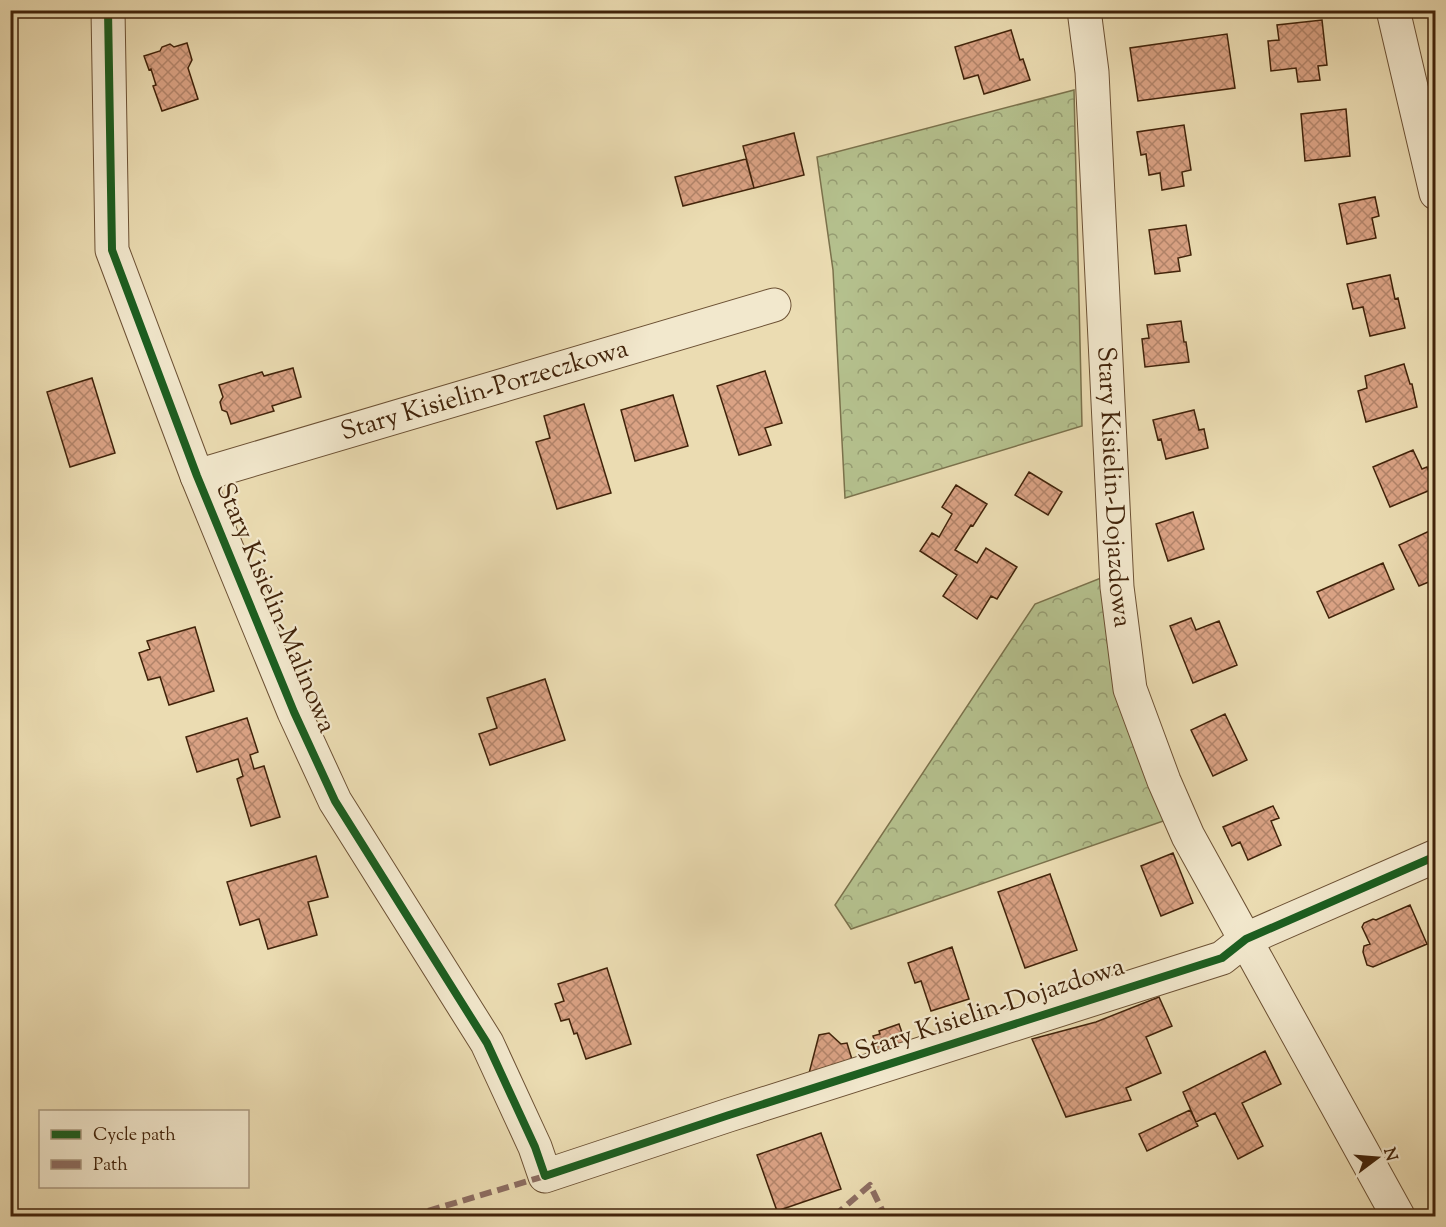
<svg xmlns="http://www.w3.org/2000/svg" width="1446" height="1227" font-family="'Sorts Mill Goudy',serif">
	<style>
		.forest { fill: url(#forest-crowns); stroke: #7b724c; stroke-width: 1.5 }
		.building { fill: url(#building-cross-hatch); stroke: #41230a; stroke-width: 1.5 }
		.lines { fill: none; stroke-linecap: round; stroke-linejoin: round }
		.minor-casing { stroke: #6c5134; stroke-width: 35 }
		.minor { stroke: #f2e8cd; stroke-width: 33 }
		.quiet { stroke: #8d6e63; stroke-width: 6; stroke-dasharray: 12 6; stroke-linecap: butt }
		.cycleway-casing { stroke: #f2e8cd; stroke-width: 11 }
		.cycleway { stroke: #1b5e20; stroke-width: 8 }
		.labels { text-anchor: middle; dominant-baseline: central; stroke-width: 4.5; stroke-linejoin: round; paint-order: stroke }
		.street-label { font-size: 26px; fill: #41230a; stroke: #f2e8cd }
	</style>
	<defs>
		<pattern id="forest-crowns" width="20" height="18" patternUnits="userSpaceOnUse" patternTransform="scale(1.5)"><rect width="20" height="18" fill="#b5c18e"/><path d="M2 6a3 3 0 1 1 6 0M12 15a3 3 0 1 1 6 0" fill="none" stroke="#959c72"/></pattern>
		<pattern id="building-cross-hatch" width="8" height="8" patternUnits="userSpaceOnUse" patternTransform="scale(1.5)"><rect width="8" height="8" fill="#daa284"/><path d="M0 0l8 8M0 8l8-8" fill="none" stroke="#b2846a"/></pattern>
	</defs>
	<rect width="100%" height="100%" fill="#ebdcb2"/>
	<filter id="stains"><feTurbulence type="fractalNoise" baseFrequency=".00333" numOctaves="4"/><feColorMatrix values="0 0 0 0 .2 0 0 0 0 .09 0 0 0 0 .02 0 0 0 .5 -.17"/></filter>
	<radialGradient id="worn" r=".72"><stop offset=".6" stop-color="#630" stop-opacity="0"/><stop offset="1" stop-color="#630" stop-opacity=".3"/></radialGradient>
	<!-- forest -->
	<path class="forest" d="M 1074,90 L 1082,426 L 845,498 L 833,270 L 817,157 Z
		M 1106,576 L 1172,818 L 851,929 L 835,905 L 1035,604 Z"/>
	<!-- building -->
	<path class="building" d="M 1322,20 L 1327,65 L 1318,66 L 1320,80 L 1298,82 L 1296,68 L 1271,71 L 1268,41 L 1279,40 L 1277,25 Z
		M 1011,30 L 1020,60 L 1023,59 L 1030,80 L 984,94 L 978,75 L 964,79 L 955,47 Z
		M 1227,34 L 1235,88 L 1138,101 L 1130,48 Z
		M 187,43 L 192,60 L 188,68 L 198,99 L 162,111 L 153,86 L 156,85 L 151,69 L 149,70 L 144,56 L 160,51 L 162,47 L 170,44 L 174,47 Z
		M 1346,109 L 1350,156 L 1305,161 L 1301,114 Z
		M 1184,125 L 1191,170 L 1182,172 L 1184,186 L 1162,190 L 1160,173 L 1149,175 L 1146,154 L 1141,155 L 1137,132 Z
		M 794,133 L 804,175 L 754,188 L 743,146 Z
		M 746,159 L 754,188 L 683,206 L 675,177 Z
		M 1375,197 L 1379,216 L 1372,218 L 1376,238 L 1347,244 L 1339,204 Z
		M 1186,225 L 1191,255 L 1178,258 L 1180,271 L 1155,274 L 1149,230 Z
		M 1390,275 L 1395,299 L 1398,298 L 1405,328 L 1370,336 L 1363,307 L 1353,309 L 1347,284 Z
		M 1181,321 L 1184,342 L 1186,342 L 1189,362 L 1145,367 L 1142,339 L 1149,338 L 1147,325 Z
		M 1404,364 L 1410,384 L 1412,384 L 1417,407 L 1366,422 L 1358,391 L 1367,388 L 1365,376 Z
		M 293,368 L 301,397 L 272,406 L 274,411 L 231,424 L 227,412 L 222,410 L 220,402 L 223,397 L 219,385 L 262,372 L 264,376 Z
		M 765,371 L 782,423 L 765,428 L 771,445 L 739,455 L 717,386 Z
		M 92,378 L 115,453 L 70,467 L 47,392 Z
		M 673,395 L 688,446 L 635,461 L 621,410 Z
		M 584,404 L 611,493 L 557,509 L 536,442 L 550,438 L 544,416 Z
		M 1194,410 L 1199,430 L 1204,429 L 1208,448 L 1166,459 L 1161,439 L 1158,440 L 1153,420 Z
		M 1413,450 L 1422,469 L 1427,467 L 1435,488 L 1390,507 L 1373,467 Z
		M 1029,472 L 1062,492 L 1048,515 L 1015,495 Z
		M 956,485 L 987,504 L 973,526 L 971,525 L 955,550 L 977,563 L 986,548 L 1017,567 L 997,599 L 991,596 L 977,619 L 943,596 L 957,575 L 920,551 L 932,533 L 939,537 L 952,514 L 942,507 Z
		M 1193,512 L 1204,549 L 1168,561 L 1156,524 Z
		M 1436,528 L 1436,579 L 1419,586 L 1399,545 Z
		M 1383,563 L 1394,589 L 1329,618 L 1317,592 Z
		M 1191,618 L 1196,630 L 1219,621 L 1237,665 L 1193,683 L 1170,626 Z
		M 195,627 L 214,691 L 169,705 L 160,677 L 148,680 L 139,653 L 150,649 L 147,641 Z
		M 545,679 L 565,740 L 490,765 L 479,734 L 497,728 L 487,698 Z
		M 1225,714 L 1247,760 L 1213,776 L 1191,730 Z
		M 247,718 L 258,752 L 250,755 L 254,769 L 264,766 L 280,817 L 251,826 L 237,779 L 243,776 L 238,759 L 197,772 L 186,737 Z
		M 1273,806 L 1279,818 L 1271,821 L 1281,845 L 1248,860 L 1240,842 L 1232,846 L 1223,827 Z
		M 1173,853 L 1193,903 L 1161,916 L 1141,866 Z
		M 316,856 L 328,897 L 308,902 L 317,935 L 268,949 L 259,919 L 240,925 L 227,882 Z
		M 1050,874 L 1077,950 L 1025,968 L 998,892 Z
		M 1410,905 L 1427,944 L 1373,967 L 1367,965 L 1363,952 L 1364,946 L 1370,944 L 1362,927 L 1364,923 L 1373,919 L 1376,920 Z
		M 952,947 L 969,999 L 931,1011 L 921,981 L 915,983 L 908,963 Z
		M 607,968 L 631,1044 L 586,1059 L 577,1033 L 574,1034 L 569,1019 L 561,1021 L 555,1004 L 564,1001 L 558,984 Z
		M 1159,997 L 1172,1026 L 1146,1037 L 1161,1073 L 1126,1088 L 1131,1100 L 1066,1117 L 1032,1039 L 1096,1022 Z
		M 899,1024 L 907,1047 L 879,1056 L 873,1036 L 880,1034 L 879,1031 Z
		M 829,1033 L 841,1044 L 847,1043 L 854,1066 L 807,1081 L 819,1035 Z
		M 1265,1051 L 1281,1084 L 1242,1103 L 1263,1146 L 1238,1159 L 1215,1113 L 1196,1122 L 1183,1092 Z
		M 1190,1110 L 1198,1126 L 1147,1151 L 1139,1134 Z
		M 821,1133 L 841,1189 L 777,1211 L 757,1155 Z"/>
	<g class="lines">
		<!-- minor casing -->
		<g class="minor-casing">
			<g id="minor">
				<path d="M 108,10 L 112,250 L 197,476 L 294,712 L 335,801 L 487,1043 L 535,1147 L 545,1176 L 729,1115 L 1222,958 L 1246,939 L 1436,856"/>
				<path id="s1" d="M 1084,10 L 1092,72 L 1117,587 L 1130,689 L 1164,781 L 1188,836 L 1398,1216"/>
				<path d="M 1393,10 L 1436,193"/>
				<path id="s2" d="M 197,476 L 774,305"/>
			</g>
		</g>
		<!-- minor -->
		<use href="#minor" class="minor"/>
		<!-- quiet -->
		<path class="quiet" d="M 411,1216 L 545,1176
			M 834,1216 L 870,1185 L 885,1216"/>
		<!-- cycleway casing -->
		<g class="cycleway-casing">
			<path id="cycleway" d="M 108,10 L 112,250 L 197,476 L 294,712 L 335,801 L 487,1043 L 535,1147 L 545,1176 L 729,1115 L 1222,958 L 1246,939 L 1436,856"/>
		</g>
		<!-- cycleway -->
		<use href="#cycleway" class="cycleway"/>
	</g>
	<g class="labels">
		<!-- street labels -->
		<g class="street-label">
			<text stroke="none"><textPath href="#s2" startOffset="300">Stary Kisielin-Porzeczkowa</textPath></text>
			<text stroke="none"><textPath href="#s1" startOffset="478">Stary Kisielin-Dojazdowa</textPath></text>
			<text transform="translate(275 608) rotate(67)">Stary Kisielin-Malinowa</text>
			<text transform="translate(990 1010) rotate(-18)">Stary Kisielin-Dojazdowa</text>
		</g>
	</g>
	<!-- margin -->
	<rect width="1446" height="1227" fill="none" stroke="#ebdcb2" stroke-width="36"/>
	<rect x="12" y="12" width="1422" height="1203" fill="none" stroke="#41230a" stroke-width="3"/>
	<rect x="18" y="18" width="1410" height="1191" fill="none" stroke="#41230a" stroke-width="1.5"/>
	<!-- legend -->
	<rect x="39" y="1110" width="210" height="78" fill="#f2e8cd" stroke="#ab997f" stroke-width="1.5"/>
	<rect x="51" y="1130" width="30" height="9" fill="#1b5e20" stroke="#ab997f" stroke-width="1.5"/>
	<text x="93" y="1140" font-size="18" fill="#41230a">Cycle path</text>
	<rect x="51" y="1160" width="30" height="9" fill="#8d6e63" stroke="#ab997f" stroke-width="1.5"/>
	<text x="93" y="1170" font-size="18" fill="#41230a">Path</text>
	<!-- north arrow -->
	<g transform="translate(1377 1158) rotate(74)" stroke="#f2e8cd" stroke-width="4.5" paint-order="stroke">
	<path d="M0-4.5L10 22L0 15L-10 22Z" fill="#41230a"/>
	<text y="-9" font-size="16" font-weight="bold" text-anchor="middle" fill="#41230a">N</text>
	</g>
	<rect width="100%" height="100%" filter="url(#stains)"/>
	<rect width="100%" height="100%" fill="url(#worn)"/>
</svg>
